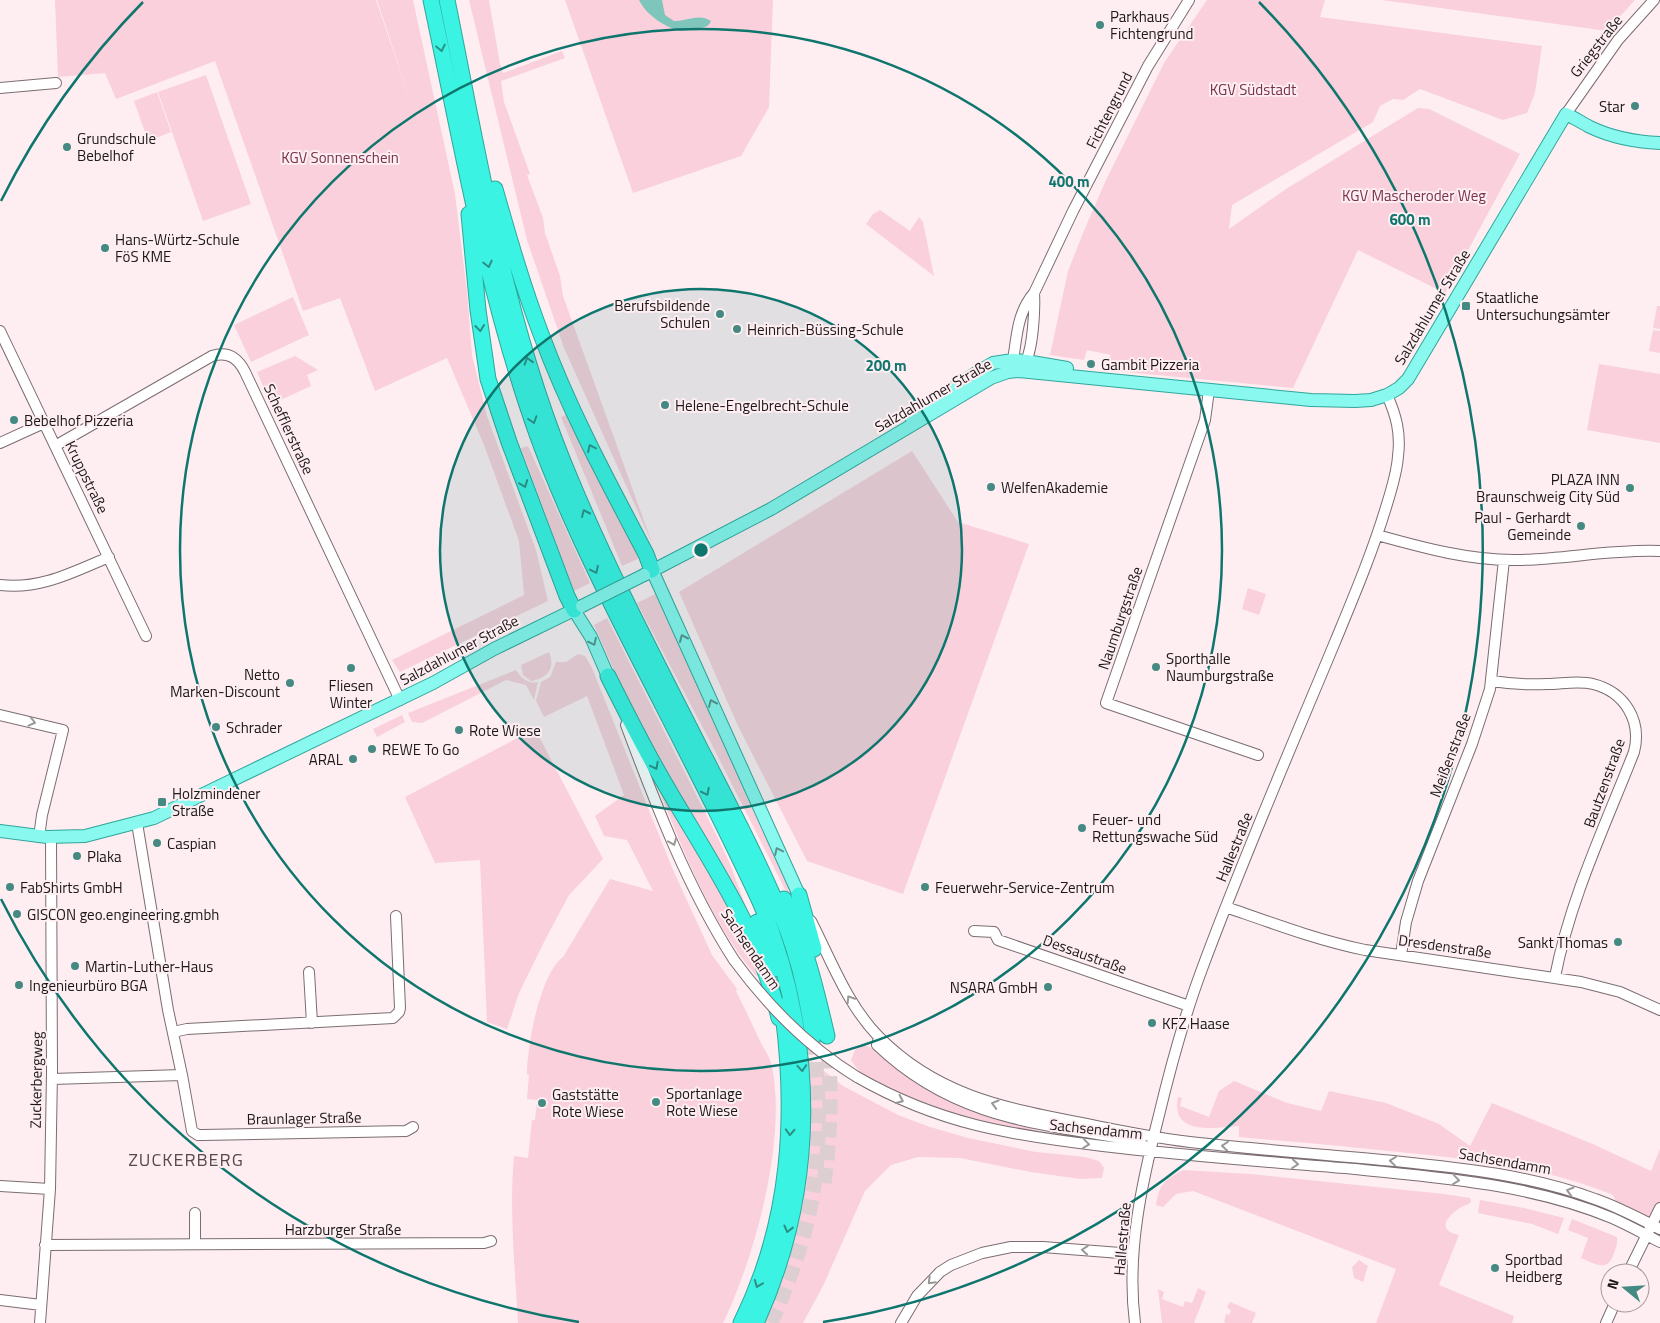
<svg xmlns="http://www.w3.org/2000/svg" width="1660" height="1323" font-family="'Titillium Web',sans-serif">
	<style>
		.green { fill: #f9d0db }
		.water { fill: #7ec5bc }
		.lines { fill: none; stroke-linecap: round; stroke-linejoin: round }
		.highway-tunnel { stroke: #dcced1; stroke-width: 15; stroke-dasharray: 15 8; stroke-linecap: butt }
		.minor-casing { stroke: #7b6d71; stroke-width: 12 }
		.major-casing { stroke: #30a69b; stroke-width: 14 }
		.highway-casing { stroke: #30a69b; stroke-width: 17 }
		.minor { stroke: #fff; stroke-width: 10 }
		.major { stroke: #89f8ee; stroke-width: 12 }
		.highway { stroke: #3af3e2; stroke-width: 15 }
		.minor-bridge-casing { stroke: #7b6d71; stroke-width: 12; stroke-linecap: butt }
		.major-bridge-casing { stroke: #30a69b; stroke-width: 14; stroke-linecap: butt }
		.minor-bridge { stroke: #fff; stroke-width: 10 }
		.major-bridge { stroke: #89f8ee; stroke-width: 12 }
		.oneway { stroke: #2c9087 }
		.oneway2 { stroke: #58938e }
		.oneway3 { stroke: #999797 }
		.ring { fill: none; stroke: #0f766e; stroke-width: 2.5 }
		.poi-dot { fill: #448a82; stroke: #feeef2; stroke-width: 2 }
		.labels { text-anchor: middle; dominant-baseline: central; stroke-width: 4; stroke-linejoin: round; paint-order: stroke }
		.poi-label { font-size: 15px; fill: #1c1718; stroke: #feeef2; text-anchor: start }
		.street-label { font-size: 15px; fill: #1c1718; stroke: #feeef2 }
		.park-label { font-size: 15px; fill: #78324c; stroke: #feeef2 }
		.quarter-label { font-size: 18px; letter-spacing: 1px; fill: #574a4e; stroke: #feeef2 }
		.centre { fill: #0f766e; stroke: #feeef2; stroke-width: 2.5 }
		.ring-label { font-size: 15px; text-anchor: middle; font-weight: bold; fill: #0f766e; stroke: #feeef2; stroke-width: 4; stroke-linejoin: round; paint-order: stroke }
	</style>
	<rect width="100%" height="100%" fill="#feeef2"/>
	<!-- green -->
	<path class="green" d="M 55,0 L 376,0 L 413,109 L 377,0 L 413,0 L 455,194 L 467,292 L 472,355 L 487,416 L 536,550 L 548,601 L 400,672 L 392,660 L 524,595 L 519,541 L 484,445 L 447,358 L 375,391 L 340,298 L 303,311 L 215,61 L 116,99 L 105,73 L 58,77 Z
		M 469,0 L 489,0 L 500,64 L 503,73 L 562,51 L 565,58 L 501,81 L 504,102 L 530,174 L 527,175 L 543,218 L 545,233 L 560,276 L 563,296 L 652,543 L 564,348 L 527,240 Z
		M 565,0 L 773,0 L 769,107 L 741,156 L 633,193 Z
		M 1207,0 L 1325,0 L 1320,17 L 1542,46 L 1535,93 L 1527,113 L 1503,120 L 1420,89 L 1403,100 L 1393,99 L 1380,106 L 1373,122 L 1232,205 L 1229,229 L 1286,189 L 1418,108 L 1429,109 L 1520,154 L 1445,293 L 1358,250 L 1293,388 L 1105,370 L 1111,355 L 1087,350 L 1084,360 L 1050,355 L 1068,271 L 1083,233 L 1106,180 L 1164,63 Z
		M 1382,0 L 1635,0 L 1607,31 Z
		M 206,75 L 251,204 L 203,221 L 158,92 Z
		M 157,92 L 171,132 L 148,141 L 134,101 Z
		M 880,210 L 910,231 L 919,217 L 923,222 L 934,276 L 866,224 L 873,214 Z
		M 293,297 L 309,335 L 251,362 L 234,325 Z
		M 1657,306 L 1660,306 L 1660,329 L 1653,328 Z
		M 1653,330 L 1660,331 L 1660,353 L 1649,351 Z
		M 295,356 L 318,370 L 307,375 L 311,386 L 274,403 L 270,402 L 257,372 Z
		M 1599,364 L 1660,374 L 1660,443 L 1587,430 Z
		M 568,414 L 640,558 L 622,566 L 561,417 Z
		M 528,446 L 590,583 L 574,591 L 521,448 Z
		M 912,451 L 958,522 L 1029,544 L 903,894 L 807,861 L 739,728 L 679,592 Z
		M 1248,588 L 1266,594 L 1259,615 L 1242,609 Z
		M 655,594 L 766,837 L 789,888 L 797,913 L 711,743 L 637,603 Z
		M 607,618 L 718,838 L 730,864 L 746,907 L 637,722 L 594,625 Z
		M 549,652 C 556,669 547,678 531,681 L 523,675 L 521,665 Z
		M 578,654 L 585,656 L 592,668 L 673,870 L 712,955 L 737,989 L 736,991 C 745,1009 753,1026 761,1043 C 765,1050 771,1059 772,1067 C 787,1140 755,1257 723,1323 L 518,1323 C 515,1267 509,1212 514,1156 L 528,1158 L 532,1120 L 535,1120 L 537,1100 L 527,1099 L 529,1075 L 527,1074 C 527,1046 540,974 563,957 L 610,879 L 653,891 L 627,840 L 604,836 L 595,816 L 624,795 L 587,696 L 544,717 L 536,701 L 541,682 L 550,677 L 556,662 L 566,662 Z
		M 516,670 C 522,679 528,684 538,682 L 534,700 L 526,685 L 506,680 L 422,723 L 412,722 L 408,713 Z
		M 402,715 L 405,722 L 377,737 L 373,729 Z
		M 535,729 L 603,859 L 569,895 L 544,942 L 519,993 L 507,1029 L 487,1022 L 480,860 L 435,863 L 405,797 Z
		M 650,767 L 724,895 L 761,975 L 756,976 C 706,916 679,839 650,767 Z
		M 865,1045 L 879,1052 L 998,1118 L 1041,1132 C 986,1125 929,1111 880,1083 C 874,1080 866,1077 860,1072 C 857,1069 854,1064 851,1060 L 855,1050 Z
		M 808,1058 L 843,1086 L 898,1115 L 930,1127 L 968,1138 L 1036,1152 L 1085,1157 L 1099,1161 L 1104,1168 L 1102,1178 L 1080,1179 L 1031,1172 L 960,1158 L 918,1157 L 891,1165 L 865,1191 L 823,1286 L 803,1323 L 763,1323 C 774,1289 789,1256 798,1221 C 811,1169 812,1112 808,1058 Z
		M 1234,1081 L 1287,1103 L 1321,1111 L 1329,1091 L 1386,1103 L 1439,1124 L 1470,1146 L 1492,1103 L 1595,1145 L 1651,1171 L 1660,1149 L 1660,1223 L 1616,1202 L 1613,1195 C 1548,1168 1479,1160 1409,1153 C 1353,1147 1296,1142 1239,1137 L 1239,1126 C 1215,1128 1170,1136 1178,1097 L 1182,1098 L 1180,1106 L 1209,1117 L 1219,1091 Z
		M 1183,1170 L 1250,1174 L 1444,1194 L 1470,1198 L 1471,1202 C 1467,1206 1461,1206 1457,1210 C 1443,1220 1440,1231 1459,1235 L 1439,1285 L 1514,1316 L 1512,1323 L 1376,1323 L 1396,1269 L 1193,1191 L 1176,1194 L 1163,1207 L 1156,1205 C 1159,1184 1165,1180 1183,1170 Z
		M 1480,1200 L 1524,1208 L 1564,1218 L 1558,1234 L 1532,1224 L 1478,1213 Z
		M 1572,1219 L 1617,1237 C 1618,1243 1616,1247 1614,1253 C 1608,1273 1595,1264 1581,1258 L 1588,1238 L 1568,1230 Z
		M 1359,1260 L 1368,1266 L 1363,1282 L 1354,1278 L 1352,1267 Z
		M 1198,1288 L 1206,1292 L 1194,1323 L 1162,1323 L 1158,1289 L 1164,1292 L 1162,1299 L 1183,1307 L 1185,1301 L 1192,1303 Z
		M 1230,1302 L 1256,1313 L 1252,1323 L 1226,1323 L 1224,1322 L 1226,1314 L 1229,1315 L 1231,1311 L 1227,1307 Z"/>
	<!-- water -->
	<path class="water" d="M 639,0 L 662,0 L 665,15 L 674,21 C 687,21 700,13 711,21 C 707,32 693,25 683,31 C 667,29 646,15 639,0 Z"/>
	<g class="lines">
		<!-- highway-tunnel -->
		<path class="highway-tunnel" d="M 824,1183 C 830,1138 832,1095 828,1050
			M 771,1323 C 785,1291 797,1260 806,1226 C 822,1165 820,1099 813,1037"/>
		<!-- minor casing -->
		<g class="minor-casing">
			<path id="minor" d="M 0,88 L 56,83
				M 1566,114 L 1618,40 L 1654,0
				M 1035,291 L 1073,211 L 1148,66 L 1189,0
				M 1034,293 C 1035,309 1033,347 1026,361 C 1024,365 1021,368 1019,371 L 1015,366 L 1013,360 C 1017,336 1017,313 1034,293 Z
				M 0,331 L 146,636
				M 1209,390 L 1205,420 L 1106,703 L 1258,755
				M 0,443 L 44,423
				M 55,446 L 212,356 C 228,351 238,358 245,372 L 400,700
				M 1377,535 C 1424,548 1471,561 1519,560 C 1566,559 1613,549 1660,551
				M 0,585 C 40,590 73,572 109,557
				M 1492,681 C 1511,684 1528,685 1547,684 C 1561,684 1579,680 1593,684 C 1625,692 1642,721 1634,752 C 1605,826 1570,899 1555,977
				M 0,715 L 63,730 L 42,815 L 39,837
				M 626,725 C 656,805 687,887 734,960
				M 137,823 L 168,1010 L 182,1075 L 192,1131 L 198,1135 L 202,1135 L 406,1131 L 413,1127
				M 1226,907 C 1272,923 1317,940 1365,950 L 1581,982 L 1620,992 L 1660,1010
				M 811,921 C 831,960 847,1004 878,1036 C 935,1094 1000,1107 1076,1122 C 1117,1130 1157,1139 1199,1143 C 1264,1150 1329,1155 1394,1161 C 1462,1168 1531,1175 1595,1199 C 1618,1207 1639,1218 1660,1229
				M 974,931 L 994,932 L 998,940 L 1189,1006
				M 1401,955 L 1406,922 L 1418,881 L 1472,744 L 1490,689 L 1504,560
				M 309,972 L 312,1023
				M 173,1032 L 187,1029 L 393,1018 L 399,1012 L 400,1008 L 396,916
				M 879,1038 L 877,1045 C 951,1116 1031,1123 1127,1139 L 1143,1145 L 1147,1149
				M 857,1077 C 939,1124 1010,1135 1103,1146 C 1187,1156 1271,1162 1355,1169 C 1441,1178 1531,1184 1612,1218 C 1628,1225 1644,1234 1660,1242
				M 52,1079 L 182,1075
				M 0,1186 L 50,1189
				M 195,1213 L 195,1244
				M 45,1245 L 484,1243 L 491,1241
				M 1628,1273 L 1660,1208
				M 0,1300 L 41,1305
				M 40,1323 L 50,1189 L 52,1072 L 51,837
				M 901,1323 L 917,1296 L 940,1272 L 951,1265 L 982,1253 L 1011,1247 L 1043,1247 L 1133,1254
				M 1135,1323 C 1126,1253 1142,1182 1159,1115 C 1171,1065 1184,1017 1202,969 C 1243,858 1290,750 1335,642 C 1354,596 1373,551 1387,504 C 1392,488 1397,472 1398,456 C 1401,433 1396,415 1387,395
				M 1606,1323 L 1615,1303"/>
		</g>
		<!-- major casing -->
		<g class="major-casing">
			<path id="major" d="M 910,416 L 979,371 L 993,363 L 1013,360 L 1026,361 L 1067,368
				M 652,570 L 799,895
				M 644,575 L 771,509 L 991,378 L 1008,372 L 1019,371 L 1311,400 L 1355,401 L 1371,400 L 1387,395 L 1399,388 L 1408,379 L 1566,114 C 1575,118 1582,123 1590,127 C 1613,138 1636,142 1660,143
				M 574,610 L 591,637 L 608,676
				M 0,831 L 47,837 L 85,836 L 154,818 L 433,683 L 494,649 L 582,606"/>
		</g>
		<!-- highway casing -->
		<g class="highway-casing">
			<path id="highway" d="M 431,0 C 462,146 487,294 537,434 C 560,498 590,560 620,621 C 667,715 717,808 761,904 C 817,1041 818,1187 756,1323
				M 447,0 C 480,162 506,330 572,483 C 610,574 656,661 700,748 C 731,808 762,867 787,929 C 800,963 808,1001 813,1037
				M 495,189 C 509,238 523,287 541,334 C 569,410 608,482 646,554 L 652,570
				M 469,214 L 478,310 L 488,379 L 509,442 L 567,596 L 574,610
				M 608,676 C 625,710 642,744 661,777 C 706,856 759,928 779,1018
				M 799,895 L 814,949
				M 784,899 C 805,943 816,989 827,1036
				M 757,922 L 774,969
				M 741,1323 C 791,1222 797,1115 782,1006"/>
		</g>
		<!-- minor -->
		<use href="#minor" class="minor"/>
		<!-- major -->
		<use href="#major" class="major"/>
		<!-- highway -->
		<use href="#highway" class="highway"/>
		<!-- minor-bridge casing -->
		<g class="minor-bridge-casing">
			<path id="minor-bridge" d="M 734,960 C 768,1006 808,1047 857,1077"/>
		</g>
		<!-- major-bridge casing -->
		<g class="major-bridge-casing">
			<path id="major-bridge" d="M 582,606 L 644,575"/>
		</g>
		<!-- minor-bridge -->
		<use href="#minor-bridge" class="minor-bridge"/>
		<!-- major-bridge -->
		<use href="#major-bridge" class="major-bridge"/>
	</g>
	<!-- one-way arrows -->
	<defs><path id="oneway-chevron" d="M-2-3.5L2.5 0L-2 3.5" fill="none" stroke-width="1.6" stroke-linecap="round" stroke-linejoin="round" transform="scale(1.25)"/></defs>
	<g class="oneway">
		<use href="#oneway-chevron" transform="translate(441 48) rotate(78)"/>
		<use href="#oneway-chevron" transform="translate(488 264) rotate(77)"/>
		<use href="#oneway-chevron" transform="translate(480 328) rotate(83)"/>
		<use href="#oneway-chevron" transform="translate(528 361) rotate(-107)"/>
		<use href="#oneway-chevron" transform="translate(533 420) rotate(72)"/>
		<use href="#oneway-chevron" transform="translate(591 448) rotate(-116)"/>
		<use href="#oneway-chevron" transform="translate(524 484) rotate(69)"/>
		<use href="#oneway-chevron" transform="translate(585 513) rotate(-114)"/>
		<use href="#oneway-chevron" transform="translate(595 570) rotate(65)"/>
		<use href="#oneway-chevron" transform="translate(655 766) rotate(62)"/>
		<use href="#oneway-chevron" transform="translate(706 792) rotate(63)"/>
		<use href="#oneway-chevron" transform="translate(802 1068) rotate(86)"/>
		<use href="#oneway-chevron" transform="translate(790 1132) rotate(93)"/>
		<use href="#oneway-chevron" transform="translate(788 1229) rotate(104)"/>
		<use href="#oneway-chevron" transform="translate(758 1284) rotate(112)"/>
	</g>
	<g class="oneway2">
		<use href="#oneway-chevron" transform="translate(683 638) rotate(-114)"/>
		<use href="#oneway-chevron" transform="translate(593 642) rotate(64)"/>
		<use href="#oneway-chevron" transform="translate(712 703) rotate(-114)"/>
		<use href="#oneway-chevron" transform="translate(778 851) rotate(-115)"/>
	</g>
	<g class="oneway3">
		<use href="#oneway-chevron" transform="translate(32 722) rotate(14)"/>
		<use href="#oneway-chevron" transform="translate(673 842) rotate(68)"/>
		<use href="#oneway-chevron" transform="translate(850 999) rotate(-122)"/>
		<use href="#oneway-chevron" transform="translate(900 1100) rotate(25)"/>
		<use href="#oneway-chevron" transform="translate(995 1104) rotate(-164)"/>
		<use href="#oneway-chevron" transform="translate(1086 1144) rotate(7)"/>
		<use href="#oneway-chevron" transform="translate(1225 1146) rotate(-175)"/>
		<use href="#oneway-chevron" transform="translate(1393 1161) rotate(-174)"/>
		<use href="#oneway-chevron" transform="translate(1295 1164) rotate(5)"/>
		<use href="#oneway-chevron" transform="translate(1456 1180) rotate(7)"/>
		<use href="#oneway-chevron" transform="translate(1570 1191) rotate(-164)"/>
		<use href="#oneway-chevron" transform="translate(1085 1250) rotate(-175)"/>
		<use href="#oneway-chevron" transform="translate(931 1281) rotate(135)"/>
	</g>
	<!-- distance rings -->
	<circle cx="701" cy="550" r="261" fill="#0f766e" fill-opacity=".12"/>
	<g class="ring">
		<circle cx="701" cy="550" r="261"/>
		<circle cx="701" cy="550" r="521"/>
		<path d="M579 1322A782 782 0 0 1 1 899M1 201A782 782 0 0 1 143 2M1259 2A782 782 0 0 1 823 1322"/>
	</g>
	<!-- markers -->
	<g class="poi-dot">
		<circle cx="1100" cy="25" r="5"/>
		<circle cx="1635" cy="106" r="5"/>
		<circle cx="67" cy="147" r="5"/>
		<circle cx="105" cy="248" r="5"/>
		<rect x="1461" y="301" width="10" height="10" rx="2.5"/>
		<circle cx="720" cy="314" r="5"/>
		<circle cx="737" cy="329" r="5"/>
		<circle cx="1091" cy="364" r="5"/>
		<circle cx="665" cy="405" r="5"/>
		<circle cx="14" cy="420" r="5"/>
		<circle cx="991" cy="487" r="5"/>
		<circle cx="1630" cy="488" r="5"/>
		<circle cx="1581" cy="526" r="5"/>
		<circle cx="1156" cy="667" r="5"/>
		<circle cx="351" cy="668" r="5"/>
		<circle cx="290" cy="683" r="5"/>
		<circle cx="216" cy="727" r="5"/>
		<circle cx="459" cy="730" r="5"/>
		<circle cx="372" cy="749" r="5"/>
		<circle cx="353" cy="759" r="5"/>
		<rect x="157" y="797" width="10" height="10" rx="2.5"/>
		<circle cx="1082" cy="828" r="5"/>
		<circle cx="157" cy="843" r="5"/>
		<circle cx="77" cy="856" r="5"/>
		<circle cx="10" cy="887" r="5"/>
		<circle cx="925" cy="887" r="5"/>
		<circle cx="17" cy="914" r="5"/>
		<circle cx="1618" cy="942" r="5"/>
		<circle cx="75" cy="966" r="5"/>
		<circle cx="19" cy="985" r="5"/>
		<circle cx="1048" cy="987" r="5"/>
		<circle cx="1152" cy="1023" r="5"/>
		<circle cx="656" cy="1102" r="5"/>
		<circle cx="542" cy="1103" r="5"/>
		<circle cx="1495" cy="1268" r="5"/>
	</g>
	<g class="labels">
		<!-- poi labels -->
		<g class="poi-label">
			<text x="1110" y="16">Parkhaus<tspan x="1110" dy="17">Fichtengrund</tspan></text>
			<text x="1625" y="106" text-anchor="end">Star</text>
			<text x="77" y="138">Grundschule<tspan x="77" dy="17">Bebelhof</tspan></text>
			<text x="115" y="239">Hans-Würtz-Schule<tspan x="115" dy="17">FöS KME</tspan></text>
			<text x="1476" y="297">Staatliche<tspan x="1476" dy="17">Untersuchungsämter</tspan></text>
			<text x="710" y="305" text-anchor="end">Berufsbildende<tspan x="710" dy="17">Schulen</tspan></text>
			<text x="747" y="329">Heinrich-Büssing-Schule</text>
			<text x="1101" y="364">Gambit Pizzeria</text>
			<text x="675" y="405">Helene-Engelbrecht-Schule</text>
			<text x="24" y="420">Bebelhof Pizzeria</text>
			<text x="1620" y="479" text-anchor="end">PLAZA INN<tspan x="1620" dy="17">Braunschweig City Süd</tspan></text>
			<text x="1001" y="487">WelfenAkademie</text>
			<text x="1571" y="517" text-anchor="end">Paul - Gerhardt<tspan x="1571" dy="17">Gemeinde</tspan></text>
			<text x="1166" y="658">Sporthalle<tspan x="1166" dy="17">Naumburgstraße</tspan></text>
			<text x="280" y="674" text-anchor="end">Netto<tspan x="280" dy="17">Marken-Discount</tspan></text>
			<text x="351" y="685" text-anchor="middle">Fliesen<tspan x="351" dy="17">Winter</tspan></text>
			<text x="226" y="727">Schrader</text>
			<text x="469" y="730">Rote Wiese</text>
			<text x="382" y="749">REWE To Go</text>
			<text x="343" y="759" text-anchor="end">ARAL</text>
			<text x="172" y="793">Holzmindener<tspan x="172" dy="17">Straße</tspan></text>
			<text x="1092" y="819">Feuer- und<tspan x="1092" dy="17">Rettungswache Süd</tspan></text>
			<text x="167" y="843">Caspian</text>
			<text x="87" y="856">Plaka</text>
			<text x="20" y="887">FabShirts GmbH</text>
			<text x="935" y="887">Feuerwehr-Service-Zentrum</text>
			<text x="27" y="914">GISCON geo.engineering.gmbh</text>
			<text x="1608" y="942" text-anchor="end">Sankt Thomas</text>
			<text x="85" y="966">Martin-Luther-Haus</text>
			<text x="29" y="985">Ingenieurbüro BGA</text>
			<text x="1038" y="987" text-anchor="end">NSARA GmbH</text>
			<text x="1162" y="1023">KFZ Haase</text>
			<text x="666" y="1093">Sportanlage<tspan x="666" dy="17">Rote Wiese</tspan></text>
			<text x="552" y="1094">Gaststätte<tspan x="552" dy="17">Rote Wiese</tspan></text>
			<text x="1505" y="1259">Sportbad<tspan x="1505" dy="17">Heidberg</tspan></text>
		</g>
		<!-- street labels -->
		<g class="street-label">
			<text transform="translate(1596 46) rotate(-52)">Griegstraße</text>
			<text transform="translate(1109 110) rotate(-63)">Fichtengrund</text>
			<text transform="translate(1432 307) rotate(-59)">Salzdahlumer Straße</text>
			<text transform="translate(933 395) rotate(-30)">Salzdahlumer Straße</text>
			<text transform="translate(289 429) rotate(65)">Schefflerstraße</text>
			<text transform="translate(87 477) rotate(64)">Kruppstraße</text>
			<text transform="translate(1120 618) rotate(-71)">Naumburgstraße</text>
			<text transform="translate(459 650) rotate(-28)">Salzdahlumer Straße</text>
			<text transform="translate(1450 755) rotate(-69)">Meißenstraße</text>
			<text transform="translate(1604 783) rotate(-70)">Bautzenstraße</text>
			<text transform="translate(1234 847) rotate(-68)">Hallestraße</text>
			<text transform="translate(1445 946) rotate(8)">Dresdenstraße</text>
			<text transform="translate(751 949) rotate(56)">Sachsendamm</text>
			<text transform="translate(1085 954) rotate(20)">Dessaustraße</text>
			<text transform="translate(36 1080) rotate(-89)">Zuckerbergweg</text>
			<text transform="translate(304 1118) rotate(-1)">Braunlager Straße</text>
			<text transform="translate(1096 1129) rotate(6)">Sachsendamm</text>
			<text transform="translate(1505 1161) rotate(10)">Sachsendamm</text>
			<text x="343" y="1229">Harzburger Straße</text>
			<text transform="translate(1122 1239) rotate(-85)">Hallestraße</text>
		</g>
		<!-- park labels -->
		<g class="park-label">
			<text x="1253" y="89">KGV Südstadt</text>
			<text x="340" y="157">KGV Sonnenschein</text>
			<text x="1414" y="195">KGV Mascheroder Weg</text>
		</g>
		<!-- quarter labels -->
		<g class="quarter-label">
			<text x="186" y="1159">ZUCKERBERG</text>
		</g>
	</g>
	<circle cx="701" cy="550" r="8" class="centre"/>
	<g class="ring-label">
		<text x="1069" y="187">400 m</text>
		<text x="1410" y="225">600 m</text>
		<text x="886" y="371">200 m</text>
	</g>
	<!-- north arrow -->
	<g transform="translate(1625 1288) rotate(288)"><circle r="24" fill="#feeef2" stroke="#a4989b"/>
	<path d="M0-4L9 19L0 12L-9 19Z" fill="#448a82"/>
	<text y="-8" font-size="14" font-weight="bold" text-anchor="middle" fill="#1c1718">N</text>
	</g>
</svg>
